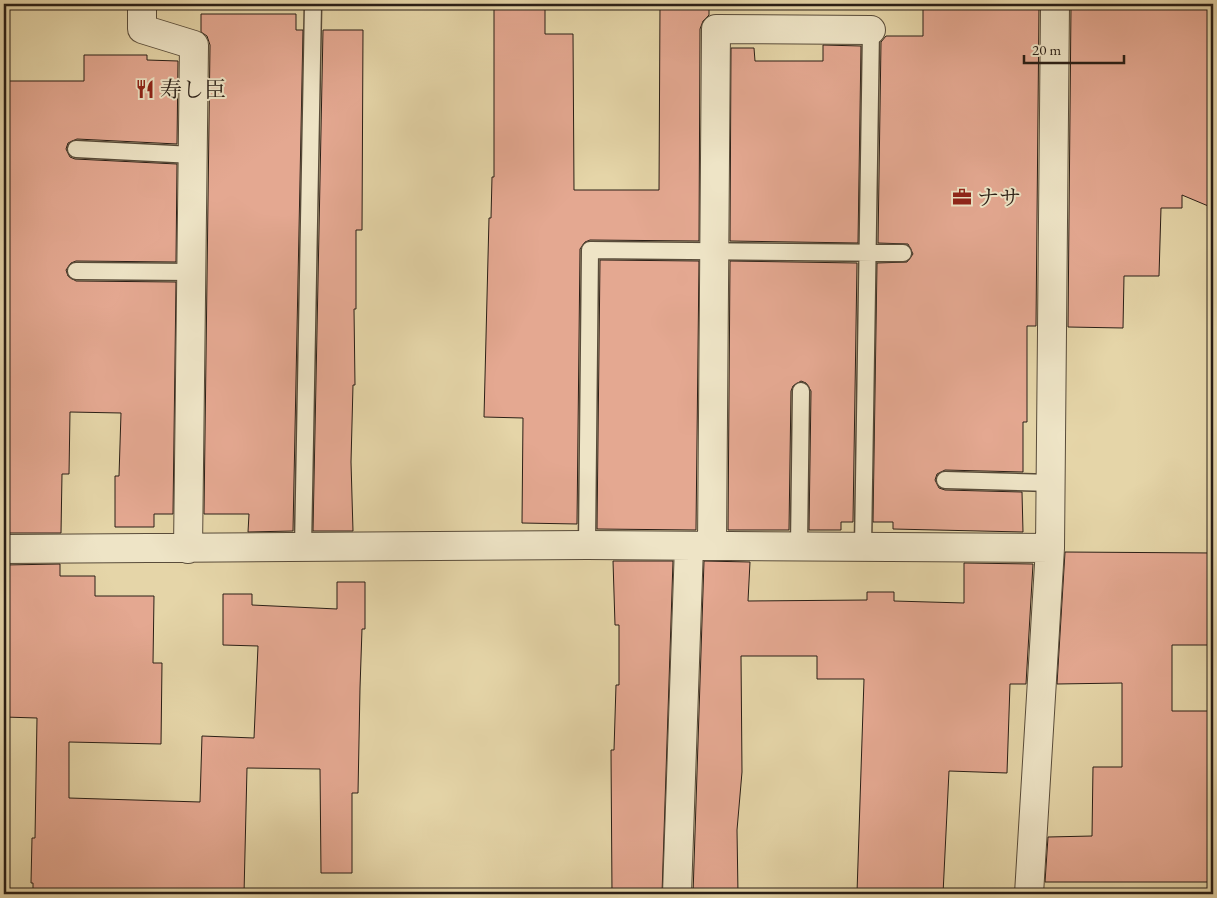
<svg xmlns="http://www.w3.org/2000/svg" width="1217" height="898" font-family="'EB Garamond','Noto Serif JP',serif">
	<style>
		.building { fill: #e4a891; stroke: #2a1f16 }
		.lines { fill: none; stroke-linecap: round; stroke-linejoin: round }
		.service-casing { stroke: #594c3a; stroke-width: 19 }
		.minor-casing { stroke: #594c3a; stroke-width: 30 }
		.service { stroke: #eee4c6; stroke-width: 16 }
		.minor { stroke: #eee4c6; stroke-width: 28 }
		.labels { text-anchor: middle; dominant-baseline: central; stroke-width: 4; stroke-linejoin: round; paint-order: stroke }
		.poi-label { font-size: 22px; fill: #2a1f16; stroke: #eee4c6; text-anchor: start }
	</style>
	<rect width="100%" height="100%" fill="#e5d5a8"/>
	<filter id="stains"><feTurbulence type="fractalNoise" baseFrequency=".004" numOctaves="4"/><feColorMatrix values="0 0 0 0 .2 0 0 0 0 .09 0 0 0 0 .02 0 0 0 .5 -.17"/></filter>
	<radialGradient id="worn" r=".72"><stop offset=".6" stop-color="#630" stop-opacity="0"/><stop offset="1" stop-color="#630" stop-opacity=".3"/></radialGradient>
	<!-- building -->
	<path class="building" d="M 494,4 L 545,4 L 545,34 L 573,34 L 574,190 L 659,190 L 660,4 L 709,4 L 709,15 L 703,21 L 700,29 L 699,241 L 590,240 L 585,242 L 580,249 L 577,524 L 522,523 L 523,418 L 484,417 L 489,218 L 491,218 L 492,177 L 494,177 Z
		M 923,4 L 1031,4 L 1031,6 L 1039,6 L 1036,326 L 1027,326 L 1027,422 L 1023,422 L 1023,472 L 945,470 L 937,474 L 935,480 L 939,488 L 945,490 L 1022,492 L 1023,532 L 893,529 L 893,522 L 873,522 L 877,263 L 907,262 L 913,254 L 908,244 L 878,243 L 881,42 L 886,36 L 923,36 Z
		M 1129,4 L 1213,4 L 1213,208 L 1182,195 L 1182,208 L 1161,208 L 1159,276 L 1124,276 L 1123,328 L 1068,327 L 1071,6 L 1129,7 Z
		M 201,14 L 296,14 L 296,30 L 303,30 L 293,531 L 248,532 L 249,514 L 204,514 L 210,45 L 207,36 L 201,32 Z
		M 323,30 L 363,30 L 362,230 L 356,230 L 356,309 L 354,309 L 355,385 L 353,385 L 351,462 L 353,531 L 313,531 Z
		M 823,45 L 861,46 L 858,243 L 730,241 L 731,48 L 754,48 L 755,61 L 823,61 Z
		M 84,55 L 147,55 L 147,60 L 178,61 L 177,144 L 77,139 L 68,143 L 66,149 L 70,157 L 75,159 L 177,164 L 176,262 L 76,261 L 71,263 L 66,270 L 68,276 L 76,281 L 176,282 L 173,514 L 154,514 L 154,527 L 115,527 L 115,476 L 119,476 L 121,413 L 70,412 L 69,474 L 62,474 L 61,533 L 4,533 L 4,81 L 84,81 Z
		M 600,260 L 699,261 L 696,530 L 597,529 Z
		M 730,261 L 857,263 L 853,522 L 841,522 L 841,530 L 809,530 L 811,391 L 806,383 L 801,381 L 793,386 L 791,391 L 789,530 L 728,530 Z
		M 1065,552 L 1213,553 L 1213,645 L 1172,645 L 1172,711 L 1213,711 L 1213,882 L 1045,882 L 1048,837 L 1092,836 L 1093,767 L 1122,767 L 1122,683 L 1057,684 Z
		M 613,561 L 673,561 L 662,894 L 612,894 L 611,750 L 614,750 L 616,685 L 619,685 L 619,625 L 615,625 Z
		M 704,561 L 750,562 L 748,601 L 867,600 L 867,592 L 894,592 L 894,601 L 964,603 L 964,563 L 1033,564 L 1026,684 L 1010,684 L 1007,773 L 949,771 L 943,894 L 857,893 L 864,679 L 817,679 L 817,656 L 741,656 L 742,772 L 737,830 L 738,894 L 693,894 Z
		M 60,564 L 60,576 L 95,576 L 95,596 L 154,596 L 153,663 L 162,663 L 161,744 L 69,742 L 69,798 L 200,802 L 202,736 L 254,738 L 258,646 L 223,645 L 223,594 L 252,594 L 252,605 L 337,609 L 337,582 L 365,582 L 365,629 L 362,629 L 360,688 L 358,793 L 352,793 L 352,873 L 321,873 L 320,769 L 247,768 L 244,894 L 33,894 L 33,883 L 31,883 L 32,838 L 35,838 L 37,718 L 4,717 L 4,565 Z"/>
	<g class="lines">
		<!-- service casing -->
		<g class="service-casing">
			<path id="service" d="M 76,149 L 193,155
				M 76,271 L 192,272
				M 945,480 L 1051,483
				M 587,545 L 590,250 L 903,253
				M 799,546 L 801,391
				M 863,547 L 871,30
				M 303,548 L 313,4"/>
		</g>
		<!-- minor casing -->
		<g class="minor-casing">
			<path id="minor" d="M 142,4 L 142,29 L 194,45 L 188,549
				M 712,546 L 716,29 L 871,30
				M 4,549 L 587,545 L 1050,548
				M 677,894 L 689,546
				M 1029,894 L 1050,548 L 1055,4"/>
		</g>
		<!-- service -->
		<use href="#service" class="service"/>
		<!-- minor -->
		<use href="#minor" class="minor"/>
	</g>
	<!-- icons -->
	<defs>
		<g id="restaurant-bare" transform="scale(1.5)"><path d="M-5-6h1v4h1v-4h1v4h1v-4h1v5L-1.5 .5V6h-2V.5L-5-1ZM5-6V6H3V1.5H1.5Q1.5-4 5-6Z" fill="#8f2418" stroke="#eee4c6" stroke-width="2.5" paint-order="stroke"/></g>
		<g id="office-bare" transform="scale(1.5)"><path d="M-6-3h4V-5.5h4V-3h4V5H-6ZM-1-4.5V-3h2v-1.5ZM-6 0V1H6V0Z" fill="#8f2418" stroke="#eee4c6" stroke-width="2.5" paint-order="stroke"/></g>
	</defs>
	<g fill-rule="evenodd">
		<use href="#restaurant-bare" x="145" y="89"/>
		<use href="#office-bare" x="962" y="197"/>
	</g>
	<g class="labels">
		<!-- poi labels -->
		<g class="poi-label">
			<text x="160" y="89">寿し臣</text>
			<text x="977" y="197">ナサ</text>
		</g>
	</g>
	<!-- margin -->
	<rect width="1217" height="898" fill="none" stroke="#e5d5a8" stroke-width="20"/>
	<rect x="5" y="5" width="1207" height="888" fill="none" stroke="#2a1f16" stroke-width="2.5"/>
	<rect x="10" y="10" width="1197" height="878" fill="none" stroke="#2a1f16"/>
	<!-- scale -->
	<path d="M1024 55v8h100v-8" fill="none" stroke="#2a1f16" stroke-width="2.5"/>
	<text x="1032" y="55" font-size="15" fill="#2a1f16" stroke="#eee4c6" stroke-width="4" paint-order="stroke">20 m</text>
	<rect width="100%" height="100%" filter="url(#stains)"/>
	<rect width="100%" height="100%" fill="url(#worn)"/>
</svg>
